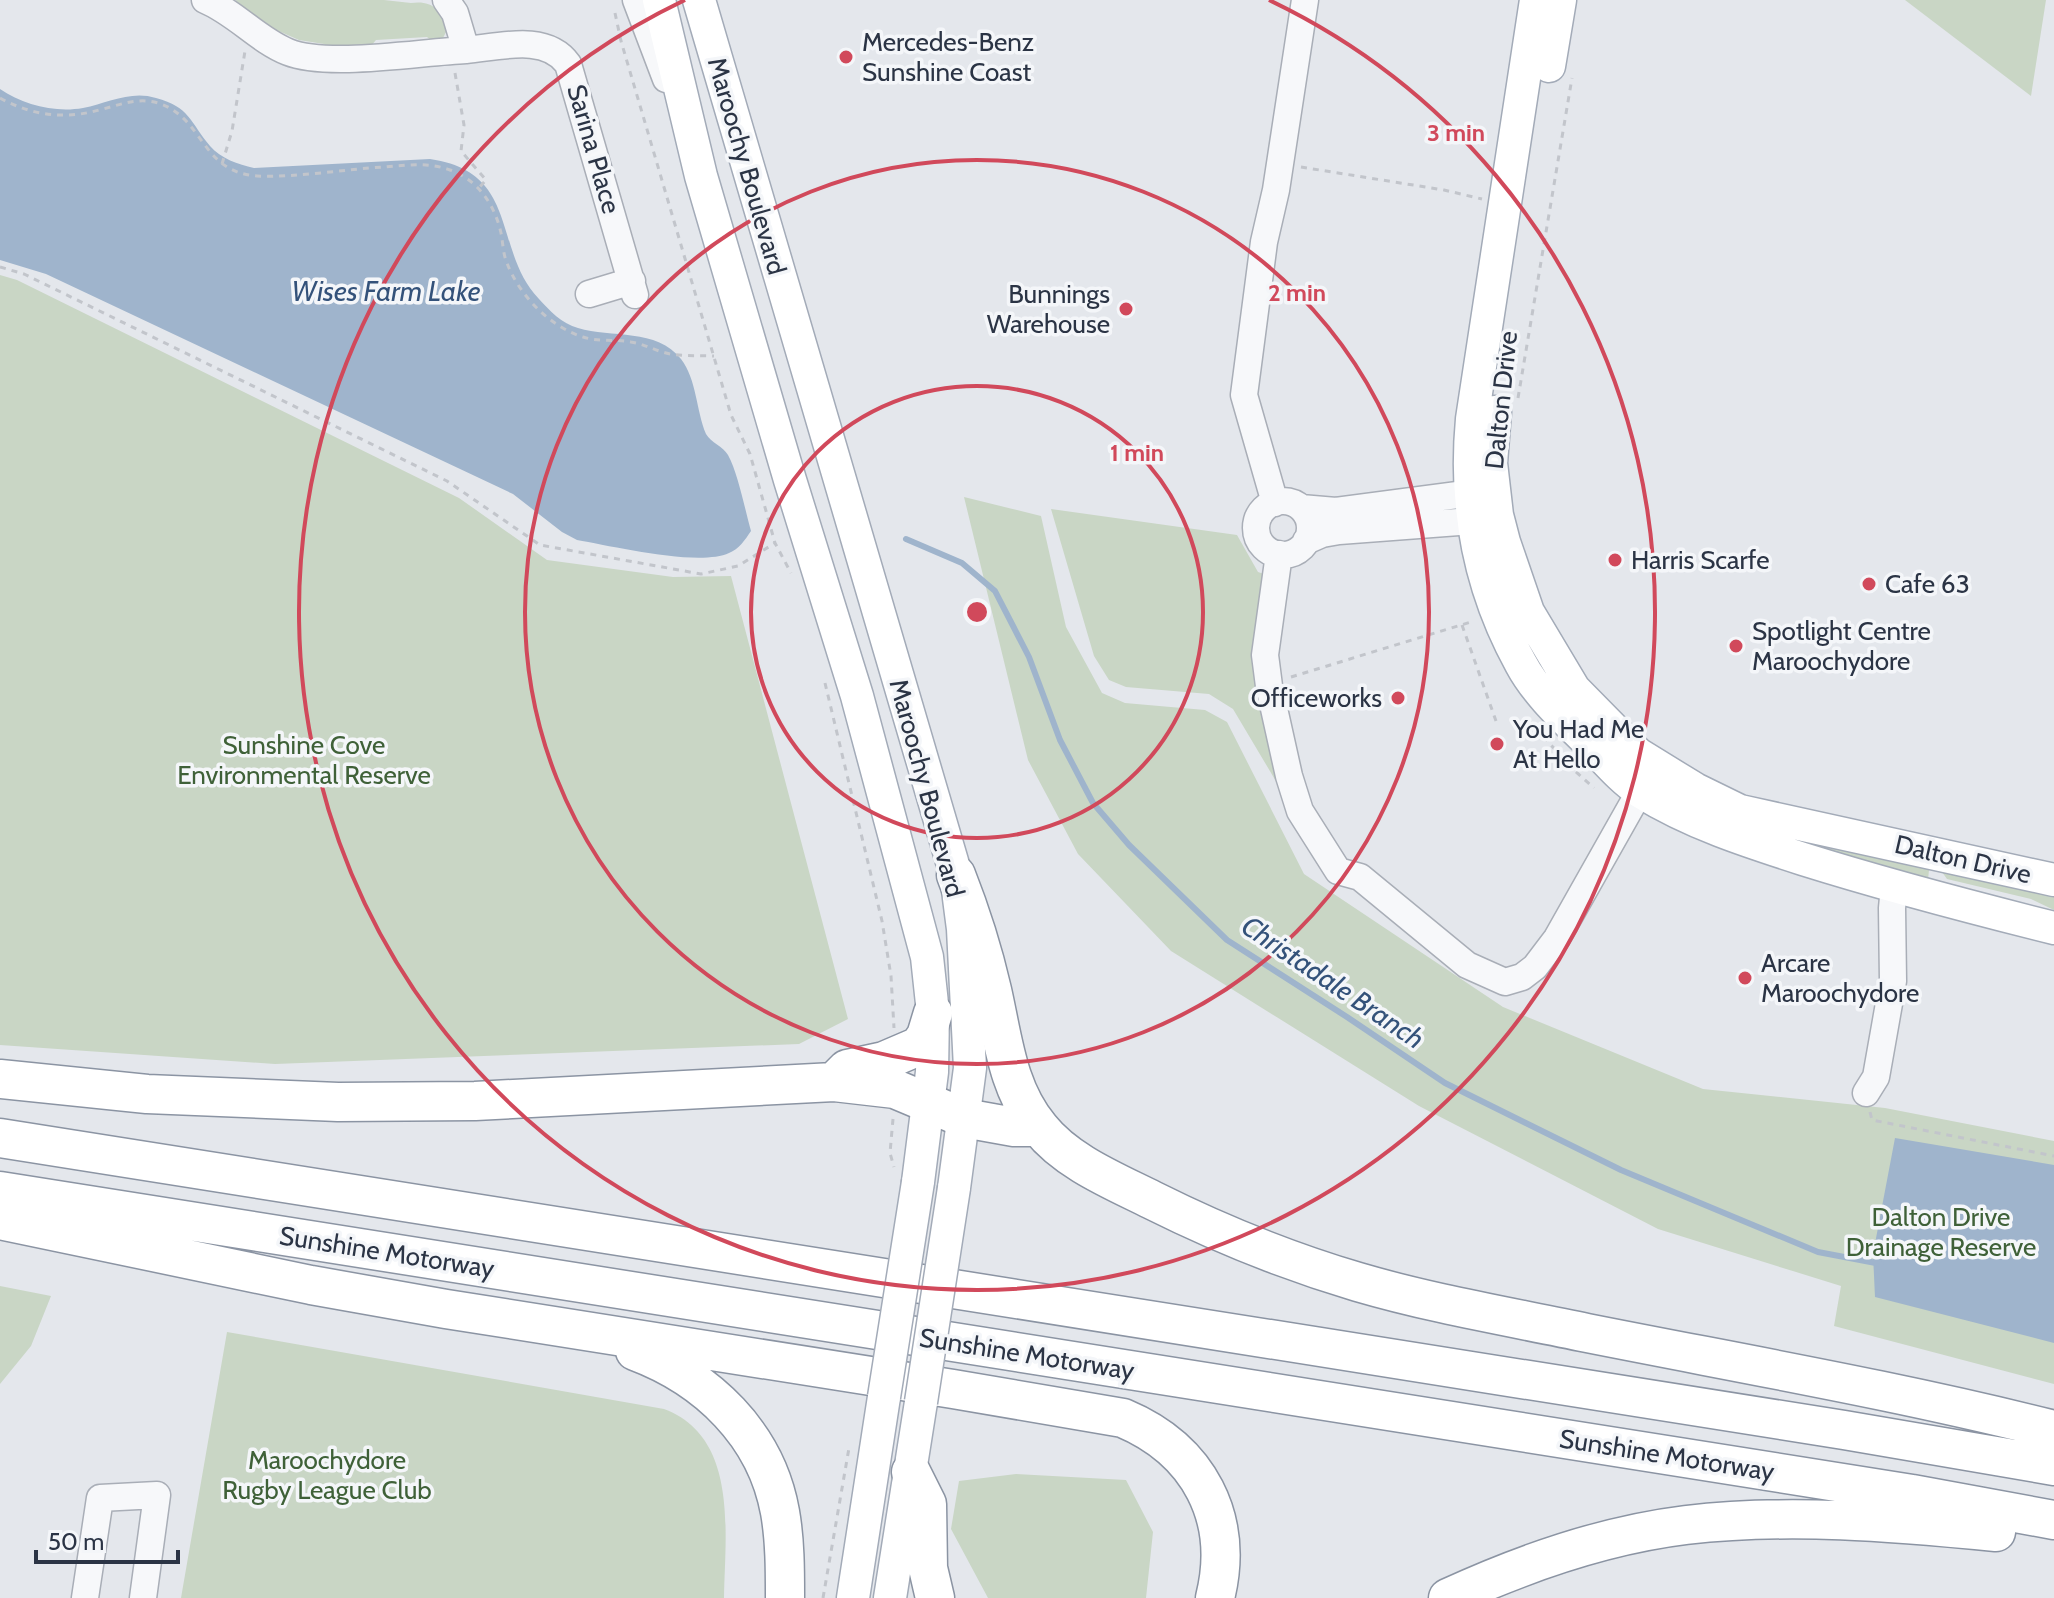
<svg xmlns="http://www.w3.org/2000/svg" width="2054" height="1598" font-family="Cabin,sans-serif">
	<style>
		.green { fill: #c9d6c5 }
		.water { fill: #9fb4cc }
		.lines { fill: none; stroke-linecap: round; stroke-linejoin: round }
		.stream { stroke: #9fb4cc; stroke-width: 6 }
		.minor-casing { stroke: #a9aeb7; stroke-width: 29 }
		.major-casing { stroke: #a3abb8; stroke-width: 35 }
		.highway-casing { stroke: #8b94a3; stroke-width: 41 }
		.path { stroke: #c2c5cb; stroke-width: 3; stroke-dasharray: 6 6; stroke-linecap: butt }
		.minor { stroke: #f7f8fa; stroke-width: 26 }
		.major { stroke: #fff; stroke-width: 32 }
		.highway { stroke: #fff; stroke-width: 38 }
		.major-bridge-casing { stroke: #a3abb8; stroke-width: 35; stroke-linecap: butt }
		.major-bridge { stroke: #fff; stroke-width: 32 }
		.ring { fill: none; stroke: #d1495b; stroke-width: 4 }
		.poi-dot { fill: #d1495b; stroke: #f4f6f9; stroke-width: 3 }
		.labels { text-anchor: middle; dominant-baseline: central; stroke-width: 7; stroke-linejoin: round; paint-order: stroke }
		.poi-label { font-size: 26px; fill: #2b3445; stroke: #f4f6f9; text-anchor: start }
		.street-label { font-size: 26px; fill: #2b3445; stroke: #f4f6f9 }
		.park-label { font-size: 26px; fill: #3f6138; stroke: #f4f6f9 }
		.water-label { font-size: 28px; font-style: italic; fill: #34527a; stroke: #f4f6f9 }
		.centre { fill: #d1495b; stroke: #f4f6f9; stroke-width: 4 }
		.ring-label { font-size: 24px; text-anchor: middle; font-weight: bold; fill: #d1495b; stroke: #f4f6f9; stroke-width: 7; stroke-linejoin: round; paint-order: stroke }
	</style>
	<rect width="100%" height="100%" fill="#e4e7ec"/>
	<!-- green -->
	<path class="green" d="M 236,0 L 384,0 L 411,3 C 432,0 440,10 449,26 L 442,40 L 434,43 L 427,37 L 376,40 L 370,47 L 331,50 L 324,44 L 299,40 L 274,29 L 266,31 L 237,7 Z
		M 1905,0 L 2046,0 L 2031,96 Z
		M 0,275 L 17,280 L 459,498 L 547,560 L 673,577 L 731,576 L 848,1019 L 799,1044 L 275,1064 L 0,1045 Z
		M 964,497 L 1041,516 L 1066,627 L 1102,693 L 1125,703 L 1205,710 L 1227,722 L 1304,874 L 1503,1007 L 1703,1089 L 1885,1108 L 2054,1141 L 2054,1384 L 1834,1326 L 1841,1286 L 1658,1229 L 1419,1106 L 1171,951 L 1078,854 L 1028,760 Z
		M 1051,509 L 1237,535 L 1258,572 L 1270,576 L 1280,788 L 1233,709 L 1209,694 L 1126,687 L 1109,680 L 1094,656 Z
		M 1797,832 L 1930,860 L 1928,880 L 1800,842 Z
		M 1945,866 L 2054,889 L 2054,910 L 2031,899 L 1947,879 L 1942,872 Z
		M 0,1286 L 51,1296 L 31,1346 L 0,1384 Z
		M 227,1332 L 664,1409 C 739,1437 725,1533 724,1598 L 181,1598 Z
		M 1016,1474 L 1126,1480 L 1153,1532 L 1146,1598 L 988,1598 L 951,1529 L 959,1481 Z"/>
	<!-- water -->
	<path class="water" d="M 0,89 C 23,105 55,113 83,108 C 108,103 131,90 156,98 C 190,107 190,122 210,146 C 221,159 238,164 254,168 L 430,159 C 521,172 492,250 539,299 C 549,310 562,324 578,328 C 611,338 657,328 681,359 C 697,380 696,410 706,434 C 711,443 723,446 728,455 C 738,473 745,510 751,531 C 745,540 739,549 729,553 C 699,567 612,546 577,540 L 562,532 L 513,494 L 46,274 L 0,260 Z
		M 1895,1138 L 2054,1165 L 2054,1343 L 1875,1297 L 1873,1254 Z"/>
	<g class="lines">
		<!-- stream -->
		<path class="stream" d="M 906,539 L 962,563 L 995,591 L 1029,657 L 1060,740 L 1093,803 L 1129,845 L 1227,940 L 1347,1017 L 1445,1083 L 1621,1170 L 1818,1252 L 1881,1264"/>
		<!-- minor casing -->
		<g class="minor-casing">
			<path id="minor" d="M 205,0 C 236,13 258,40 288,52 C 328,68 420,52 466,50 L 455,13 L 446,0
				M 636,0 L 666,79
				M 466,50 C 499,47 546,33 568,64 L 635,295
				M 589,294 L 632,281
				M1256 528a27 27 0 1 1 54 0a27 27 0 1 1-54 0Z
				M 1275,503 L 1244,395 L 1264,242 L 1276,190 L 1305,0
				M 1301,508 L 1336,511 L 1488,491
				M 1306,541 L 1322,534 L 1339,531 L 1472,521 L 1492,516
				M 1279,554 L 1265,655 L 1269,686 L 1289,776 L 1300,811 L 1338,871 L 1360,877 L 1467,965 L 1505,982 L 1522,977 L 1535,967 L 1557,938 L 1640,791
				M 1866,1093 L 1876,1077 L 1893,981 L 1892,908 L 1894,887
				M 85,1598 L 100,1498 L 157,1495 L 143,1598"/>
		</g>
		<!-- major casing -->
		<g class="major-casing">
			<path id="major" d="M 659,0 L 701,176 L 790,480 L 857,696 L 927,957 L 933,1013 L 932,1072 L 918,1182
				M 699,0 L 956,875 L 963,929 L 970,1068 L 954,1188
				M 1536,0 L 1472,419 C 1464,504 1479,588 1521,664 C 1537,694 1565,719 1588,742 C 1605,759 1621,779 1641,792 C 1691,823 1747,841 1803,859 C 1886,885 1970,907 2054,928
				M 1549,66 L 1560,0
				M 1495,412 L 1491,463 L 1497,515 L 1504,542 L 1528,612 L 1574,689 L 1638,754 L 1695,789 L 1740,811 L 2054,880
				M 853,1598 L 884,1397
				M 890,1598 L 921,1402"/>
		</g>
		<!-- highway casing -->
		<g class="highway-casing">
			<path id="highway" d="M 956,875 C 971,913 983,951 992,990 C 1003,1038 1007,1089 1040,1128 C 1067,1162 1114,1181 1152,1200 C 1218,1233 1287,1261 1358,1282 C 1433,1304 1511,1317 1587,1333 C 1743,1364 1900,1391 2054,1430
				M 839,1077 L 847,1069 L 884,1061 L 919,1046 L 926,1036 L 933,1013
				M 0,1079 L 147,1094 L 338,1102 L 475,1101 L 834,1082 L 895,1089 L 964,1118 L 1014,1127 L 1038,1127
				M 0,1138 L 1844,1430 L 2054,1466
				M 0,1191 L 1912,1494 L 2054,1520
				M 0,1220 L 311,1285 L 446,1309 L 953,1389 L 1123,1418 C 1199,1450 1235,1518 1215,1598
				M 635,1351 C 707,1378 766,1434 780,1512 C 785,1540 785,1570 785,1598
				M 911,1472 L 927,1504 L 928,1568 L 935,1598
				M 1448,1598 C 1522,1564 1604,1535 1686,1525 C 1789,1513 1893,1522 1996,1532"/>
		</g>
		<!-- path -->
		<path class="path" d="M 615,13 L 621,41 L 731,415 L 750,454 L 775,543 L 791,573
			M 455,73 L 464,125 L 461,151 L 486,180 L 479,188
			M 0,98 C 31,115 64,120 99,110 C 120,105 137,97 158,103 C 205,118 200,172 257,176 C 294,178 346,169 384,167 C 407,165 429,162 450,170 C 478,180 495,205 501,233 C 503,243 503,254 507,263 C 519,295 550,327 583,337 C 598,342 616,339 631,342 C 644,344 654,350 666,353 C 681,357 698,355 714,356
			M 222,164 L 232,131 L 245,51
			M 1301,167 L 1444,190 L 1482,199
			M 0,267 L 24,274 L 447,481 L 540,545 L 701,574 L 738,566 L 775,543
			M 1518,398 L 1572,78
			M 1462,625 L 1496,721
			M 1291,677 L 1474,621
			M 825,683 L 882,921 L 891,976 L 894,1028
			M 1527,719 L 1574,770 L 1594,788
			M 1870,1112 L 1872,1120 L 2054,1156
			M 893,1119 L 890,1153 L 894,1167
			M 823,1598 L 849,1448"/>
		<!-- minor -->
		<use href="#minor" class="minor"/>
		<!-- major -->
		<use href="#major" class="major"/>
		<!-- highway -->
		<use href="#highway" class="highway"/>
		<!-- major-bridge casing -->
		<g class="major-bridge-casing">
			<path id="major-bridge" d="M 884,1397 L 918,1182
				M 921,1402 L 954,1188"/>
		</g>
		<!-- major-bridge -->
		<use href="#major-bridge" class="major-bridge"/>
	</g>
	<!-- distance rings -->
	<g class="ring">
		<circle cx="977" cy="612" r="226"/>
		<circle cx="977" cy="612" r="452"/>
		<path d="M1269 0A678 678 0 1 1 685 0"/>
	</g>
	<!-- markers -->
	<g class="poi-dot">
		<circle cx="846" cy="57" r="8"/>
		<circle cx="1126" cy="309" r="8"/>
		<circle cx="1615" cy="560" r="8"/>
		<circle cx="1869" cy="584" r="8"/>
		<circle cx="1736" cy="646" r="8"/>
		<circle cx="1398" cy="698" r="8"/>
		<circle cx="1497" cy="744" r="8"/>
		<circle cx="1745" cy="978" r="8"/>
	</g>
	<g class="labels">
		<!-- poi labels -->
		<g class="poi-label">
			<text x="862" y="42">Mercedes-Benz<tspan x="862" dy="30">Sunshine Coast</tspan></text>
			<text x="1110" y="294" text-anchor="end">Bunnings<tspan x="1110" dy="30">Warehouse</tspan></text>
			<text x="1631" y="560">Harris Scarfe</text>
			<text x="1885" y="584">Cafe 63</text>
			<text x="1752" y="631">Spotlight Centre<tspan x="1752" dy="30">Maroochydore</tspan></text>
			<text x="1382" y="698" text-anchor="end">Officeworks</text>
			<text x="1513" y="729">You Had Me<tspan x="1513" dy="30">At Hello</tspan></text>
			<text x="1761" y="963">Arcare<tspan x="1761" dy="30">Maroochydore</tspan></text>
		</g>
		<!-- street labels -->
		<g class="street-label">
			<text transform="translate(594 149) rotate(74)">Sarina Place</text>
			<text transform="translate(747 166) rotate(74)">Maroochy Boulevard</text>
			<text transform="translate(1501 400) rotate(-84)">Dalton Drive</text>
			<text transform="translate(927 788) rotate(75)">Maroochy Boulevard</text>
			<text transform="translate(1963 859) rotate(13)">Dalton Drive</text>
			<text transform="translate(387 1252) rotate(9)">Sunshine Motorway</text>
			<text transform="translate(1027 1354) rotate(9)">Sunshine Motorway</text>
			<text transform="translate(1667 1455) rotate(9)">Sunshine Motorway</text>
		</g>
		<!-- park labels -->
		<g class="park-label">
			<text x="304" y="745">Sunshine Cove<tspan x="304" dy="30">Environmental Reserve</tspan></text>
			<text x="1941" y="1217">Dalton Drive<tspan x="1941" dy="30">Drainage Reserve</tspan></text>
			<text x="327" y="1460">Maroochydore<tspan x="327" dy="30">Rugby League Club</tspan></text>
		</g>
		<!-- water labels -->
		<g class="water-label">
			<text x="386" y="291">Wises Farm Lake</text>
			<text transform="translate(1333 982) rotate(34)">Christadale Branch</text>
		</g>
	</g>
	<circle cx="977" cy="612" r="12" class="centre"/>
	<g class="ring-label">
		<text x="1456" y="141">3 min</text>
		<text x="1297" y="301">2 min</text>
		<text x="1137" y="461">1 min</text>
	</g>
	<!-- scale -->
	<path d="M36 1550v12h142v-12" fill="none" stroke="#2b3445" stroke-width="4"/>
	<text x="48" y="1550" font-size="24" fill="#2b3445" stroke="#f4f6f9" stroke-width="6" paint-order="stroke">50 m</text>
</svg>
